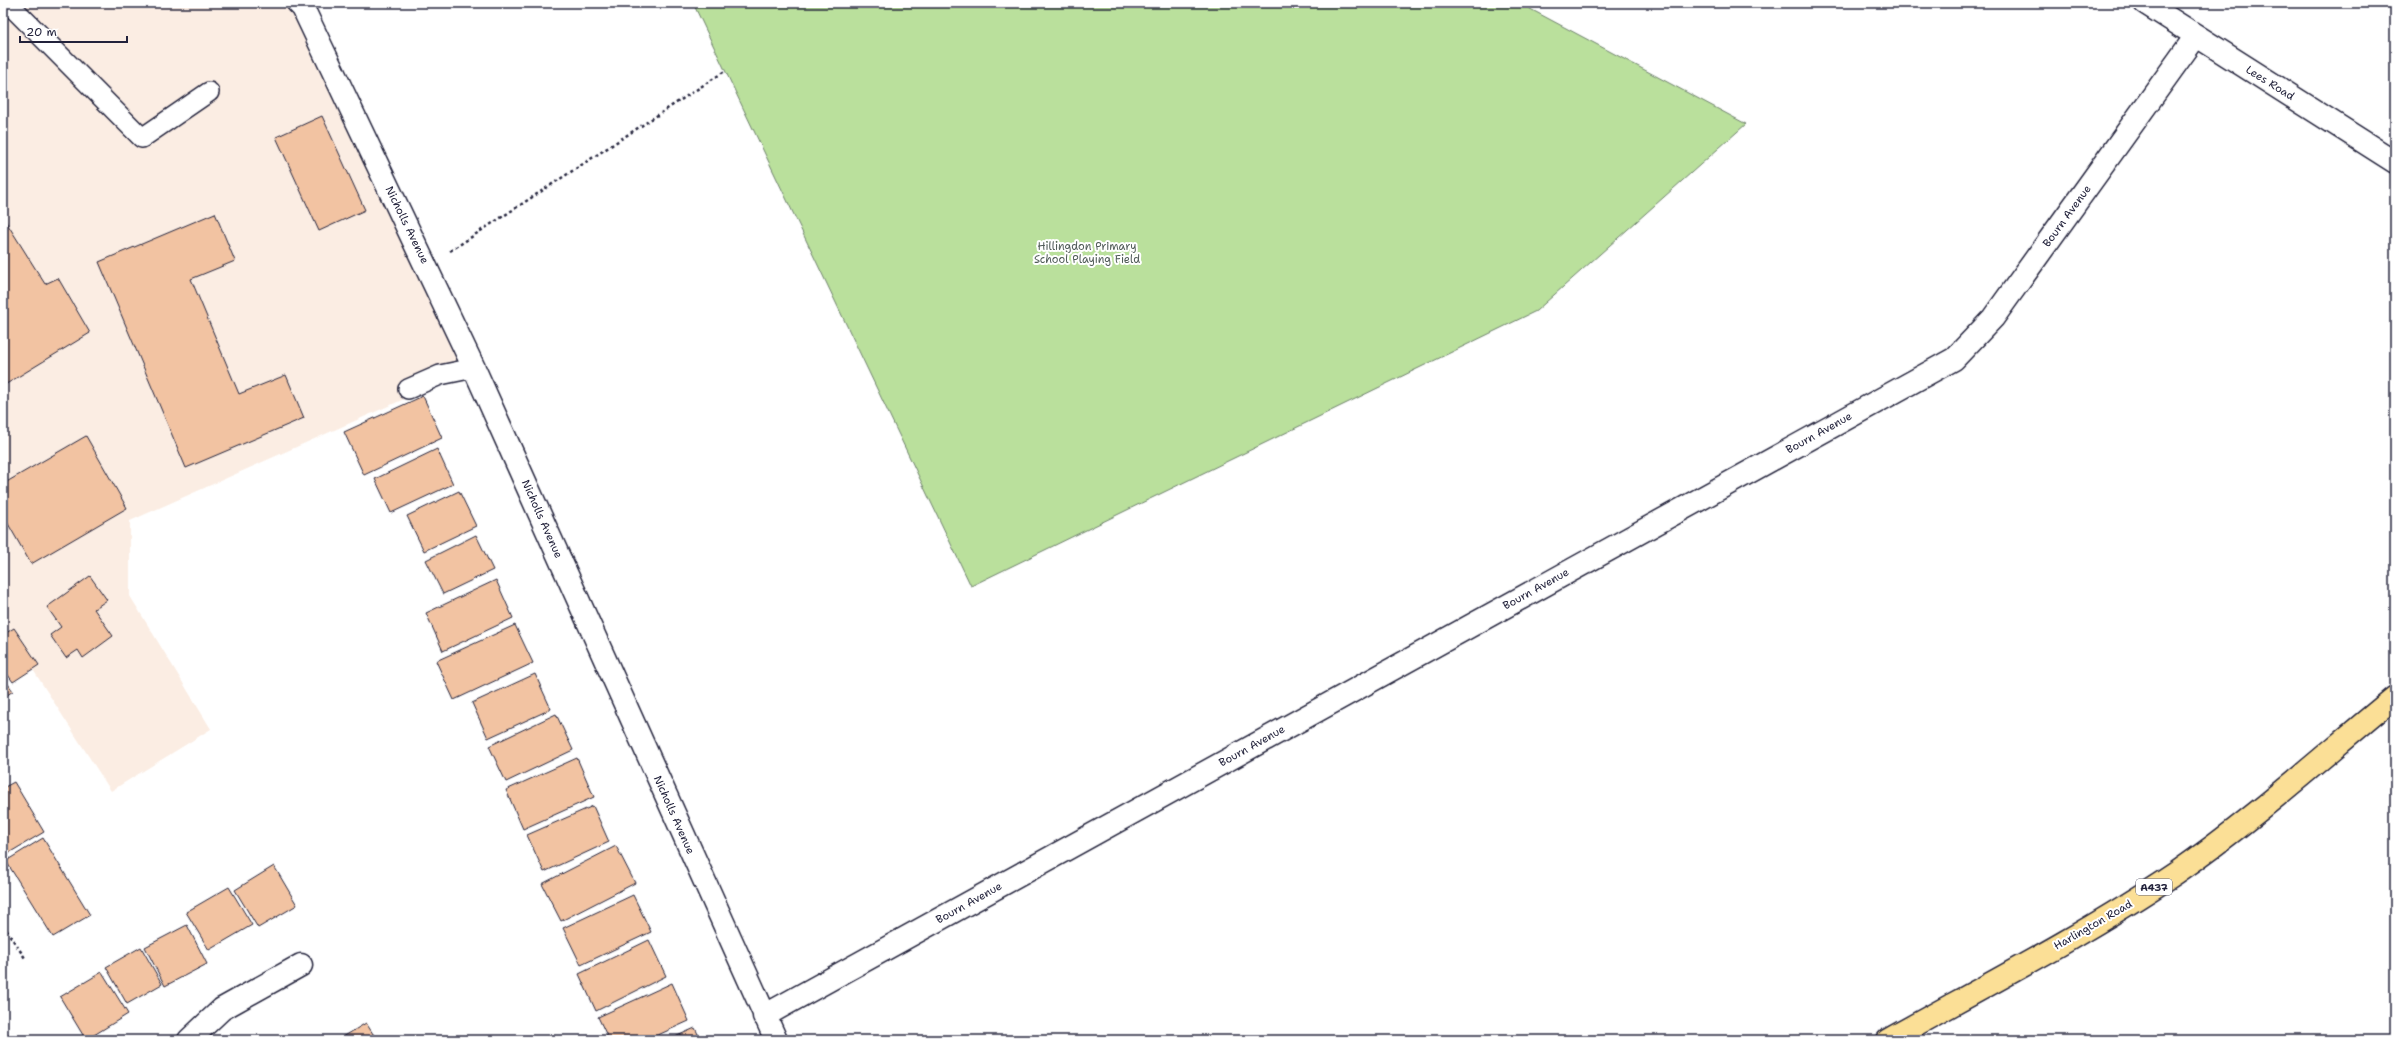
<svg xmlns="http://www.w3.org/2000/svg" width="2398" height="1043" font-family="'Shantell Sans',sans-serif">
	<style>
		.built { fill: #fbede3 }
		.green { fill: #bae09c; stroke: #6e816c }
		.building { fill: #f2c3a2; stroke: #22223b }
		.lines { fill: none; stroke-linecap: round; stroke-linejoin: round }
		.service-casing { stroke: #22223b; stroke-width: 22 }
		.minor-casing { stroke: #22223b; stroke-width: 25 }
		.tertiary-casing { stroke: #22223b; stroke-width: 25 }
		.primary-casing { stroke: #22223b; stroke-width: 25 }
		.path { stroke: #22223b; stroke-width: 2.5; stroke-dasharray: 3 3; stroke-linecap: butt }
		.service { stroke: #fff; stroke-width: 19 }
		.minor { stroke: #fff; stroke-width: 22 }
		.tertiary { stroke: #fff; stroke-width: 22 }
		.primary { stroke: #fbdf96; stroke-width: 22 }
		.labels { text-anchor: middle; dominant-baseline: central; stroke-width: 4; stroke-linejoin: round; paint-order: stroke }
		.shield { fill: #fff; stroke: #646476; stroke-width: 1 }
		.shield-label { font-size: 10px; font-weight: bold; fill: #22223b }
		.street-label { font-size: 11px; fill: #22223b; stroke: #fff }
		.park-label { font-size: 11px; fill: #505b58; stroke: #fff }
	</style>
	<rect width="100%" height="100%" fill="#fff"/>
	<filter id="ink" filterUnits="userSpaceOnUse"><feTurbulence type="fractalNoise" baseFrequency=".025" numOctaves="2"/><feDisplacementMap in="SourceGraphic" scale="8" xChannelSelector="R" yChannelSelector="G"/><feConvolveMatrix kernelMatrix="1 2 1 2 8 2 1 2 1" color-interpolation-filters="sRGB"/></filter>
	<g filter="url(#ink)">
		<!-- built -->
		<path class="built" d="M 3,3 L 308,3 L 474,368 L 130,521 L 130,596 L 211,729 L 111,791 L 3,623 Z"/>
		<!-- green -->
		<path class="green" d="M 693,3 L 1519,3 L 1746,124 L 1536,311 L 971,586 Z"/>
		<!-- building -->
		<path class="building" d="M 322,116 L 365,210 L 319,231 L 276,137 Z
			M 215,213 L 235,261 L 191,279 L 239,394 L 286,375 L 304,418 L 186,468 L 99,262 Z
			M 3,217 L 45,284 L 58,278 L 90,333 L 3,386 Z
			M 423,396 L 442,438 L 364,475 L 344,432 Z
			M 86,436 L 127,508 L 31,564 L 3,515 L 3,484 Z
			M 437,449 L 453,484 L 391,513 L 375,479 Z
			M 459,491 L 476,526 L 424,551 L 407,516 Z
			M 476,535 L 493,570 L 443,594 L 426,560 Z
			M 90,576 L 107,600 L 94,609 L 113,636 L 83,658 L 78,650 L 66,658 L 50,635 L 61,627 L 47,607 Z
			M 496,580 L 513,618 L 443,651 L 426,613 Z
			M 515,625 L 533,663 L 454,700 L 436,661 Z
			M 14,628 L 39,665 L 13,682 L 3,668 L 3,635 Z
			M 535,674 L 551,709 L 488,738 L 472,703 Z
			M 3,677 L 13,691 L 3,698 Z
			M 556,714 L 573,750 L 506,782 L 489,746 Z
			M 577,758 L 594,797 L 523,829 L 506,790 Z
			M 14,782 L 44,832 L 7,854 L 3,847 L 3,788 Z
			M 593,806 L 609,842 L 544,872 L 527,835 Z
			M 2395,834 L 2395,843 L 2391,838 Z
			M 43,838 L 90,915 L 53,937 L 6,861 Z
			M 616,846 L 635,883 L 561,921 L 542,884 Z
			M 274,866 L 297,905 L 258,928 L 235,890 Z
			M 2395,868 L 2395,877 L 2391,871 Z
			M 229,887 L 252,925 L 209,950 L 186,912 Z
			M 633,895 L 651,932 L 581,965 L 563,928 Z
			M 187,925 L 207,964 L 165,986 L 145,947 Z
			M 649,940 L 666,976 L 596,1011 L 579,974 Z
			M 141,947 L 162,984 L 127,1004 L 106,967 Z
			M 102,972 L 128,1014 L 86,1040 L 60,997 Z
			M 672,983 L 689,1021 L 647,1040 L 609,1040 L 598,1017 Z
			M 366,1023 L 377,1040 L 338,1040 Z
			M 695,1028 L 701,1040 L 668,1040 Z"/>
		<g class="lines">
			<!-- service casing -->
			<g class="service-casing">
				<path id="service" d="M 8,3 L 142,138 L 209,92
					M 408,389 L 440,375 L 474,368"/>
			</g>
			<!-- minor casing -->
			<g class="minor-casing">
				<path id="minor" d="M 298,3 L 303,8 L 474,368 L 776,1040
					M 764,1016 L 1954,359 L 1993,318 L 2196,36
					M 189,1040 L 222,1009 L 301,965"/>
			</g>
			<!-- tertiary casing -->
			<g class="tertiary-casing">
				<path id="tertiary" d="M 2145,3 L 2395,162"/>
			</g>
			<!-- primary casing -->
			<g class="primary-casing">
				<path id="primary" d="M 1888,1040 C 1985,986 2084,935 2176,873 C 2253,820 2323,756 2395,697"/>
			</g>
			<!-- path -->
			<path class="path" d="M 450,251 L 725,71
				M 3,925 L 25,958"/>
			<!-- service -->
			<use href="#service" class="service"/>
			<!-- minor -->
			<use href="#minor" class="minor"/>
			<!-- tertiary -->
			<use href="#tertiary" class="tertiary"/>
			<!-- primary -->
			<use href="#primary" class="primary"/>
		</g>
	</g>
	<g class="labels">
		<!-- shield labels -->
		<rect class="shield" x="2136" y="879" width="36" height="16" rx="3"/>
		<g class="shield-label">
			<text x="2154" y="887">A437</text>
		</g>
		<!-- street labels -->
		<g class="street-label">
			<text transform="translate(2270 83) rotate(32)">Lees Road</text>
			<text transform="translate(2067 216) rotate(-54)">Bourn Avenue</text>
			<text transform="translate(407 225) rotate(64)">Nicholls Avenue</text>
			<text transform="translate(1819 433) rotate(-29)">Bourn Avenue</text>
			<text transform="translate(542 519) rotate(66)">Nicholls Avenue</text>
			<text transform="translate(1536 589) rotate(-29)">Bourn Avenue</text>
			<text transform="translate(1252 746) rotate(-29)">Bourn Avenue</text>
			<text transform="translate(674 815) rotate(66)">Nicholls Avenue</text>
			<text transform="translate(969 903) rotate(-29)">Bourn Avenue</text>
			<text transform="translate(2093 925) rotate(-30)">Harlington Road</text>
		</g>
		<!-- park labels -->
		<g class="park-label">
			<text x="1087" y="246">Hillingdon Primary<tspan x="1087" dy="13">School Playing Field</tspan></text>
		</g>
	</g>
	<!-- margin -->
	<rect width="2398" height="1043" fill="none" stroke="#fff" stroke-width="16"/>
	<rect x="8" y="8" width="2382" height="1027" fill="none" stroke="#22223b" stroke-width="1.5" filter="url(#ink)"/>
	<!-- scale -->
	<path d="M20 36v6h107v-6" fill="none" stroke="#22223b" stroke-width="2"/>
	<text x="26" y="36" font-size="12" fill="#22223b" stroke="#ffffff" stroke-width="3" paint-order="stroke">20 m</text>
</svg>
